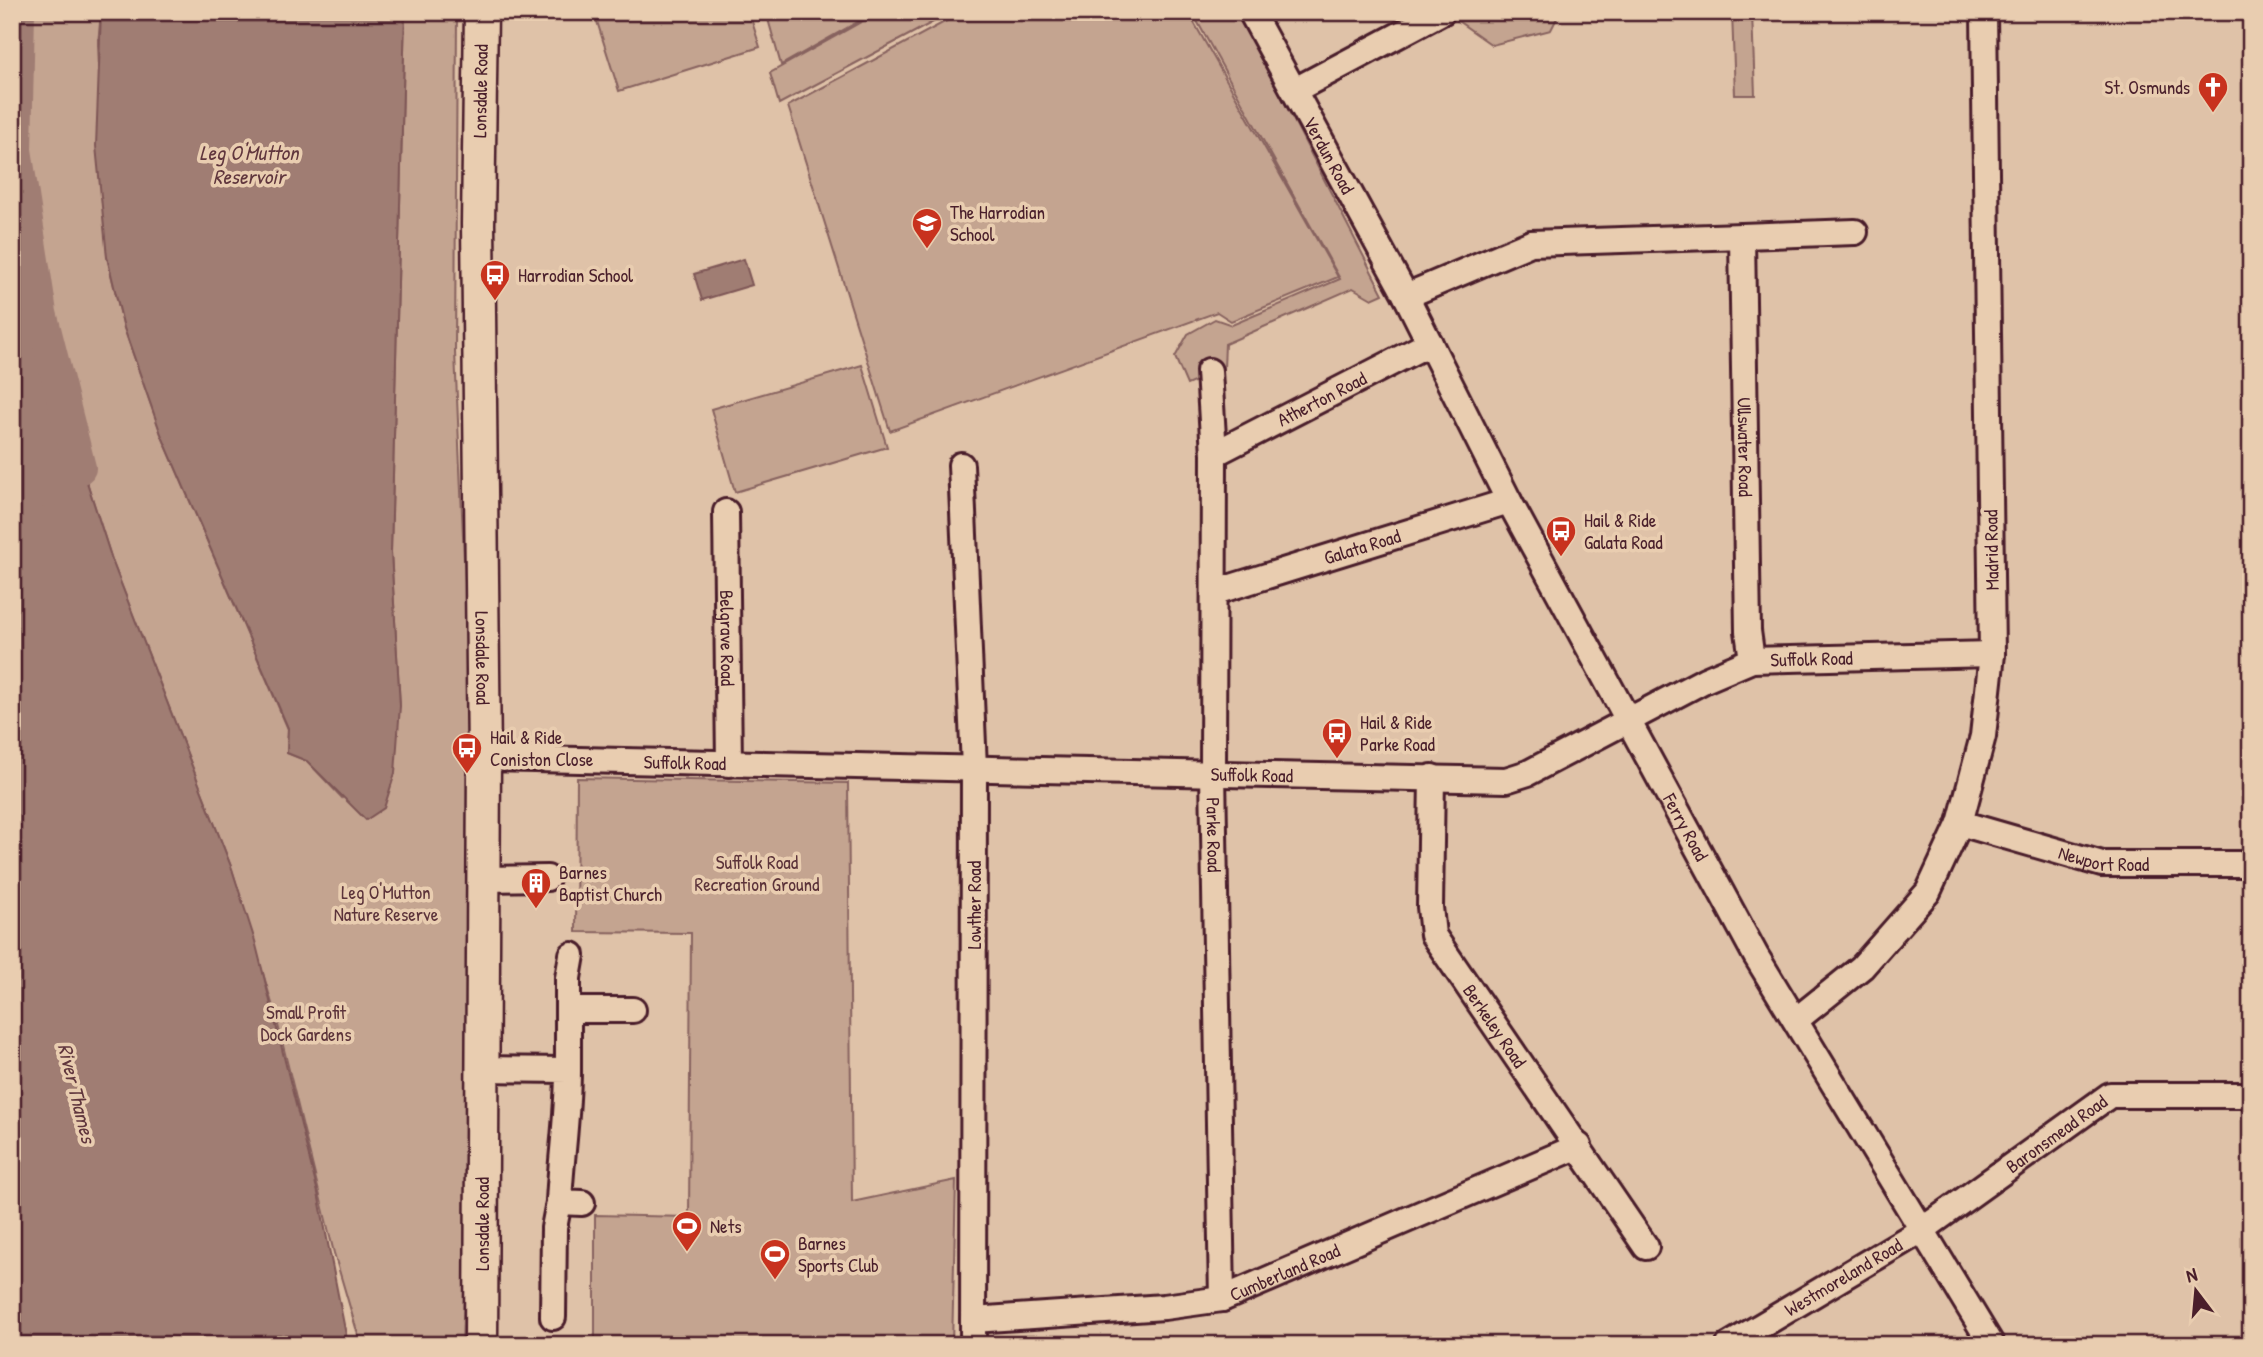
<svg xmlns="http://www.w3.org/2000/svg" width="2263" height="1357" font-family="'Patrick Hand',sans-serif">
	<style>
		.green { fill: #c4a490; stroke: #87625e; stroke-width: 2 }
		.water { fill: #a07d73; stroke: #7e5756; stroke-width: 2 }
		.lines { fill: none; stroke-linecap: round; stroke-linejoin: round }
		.river { stroke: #a07d73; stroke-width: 32 }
		.minor-casing { stroke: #4a1f2b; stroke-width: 30 }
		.major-casing { stroke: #4a1f2b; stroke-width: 37 }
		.minor { stroke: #e9cdb0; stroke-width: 24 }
		.major { stroke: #e9cdb0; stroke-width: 32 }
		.labels { text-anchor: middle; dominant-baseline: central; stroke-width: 7; stroke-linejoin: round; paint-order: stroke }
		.poi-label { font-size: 19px; fill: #4a1f2b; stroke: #e9cdb0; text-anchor: start }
		.street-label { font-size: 19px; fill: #4a1f2b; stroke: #e9cdb0 }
		.park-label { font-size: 19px; fill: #5c333a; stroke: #e9cdb0 }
		.water-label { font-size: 21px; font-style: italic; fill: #60363d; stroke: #e9cdb0 }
	</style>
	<rect width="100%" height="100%" fill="#dfc2a8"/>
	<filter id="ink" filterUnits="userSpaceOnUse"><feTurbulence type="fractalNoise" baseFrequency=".0143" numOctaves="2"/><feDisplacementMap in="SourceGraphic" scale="14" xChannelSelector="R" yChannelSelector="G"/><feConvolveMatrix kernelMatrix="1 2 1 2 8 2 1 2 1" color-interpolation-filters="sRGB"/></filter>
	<g filter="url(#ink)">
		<!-- green -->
		<path class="green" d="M 19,12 L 101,12 L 98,44 L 107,257 L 124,328 L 161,434 L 288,729 L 287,753 L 307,761 L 342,798 L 400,706 L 391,552 L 405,12 L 457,12 L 455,352 L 469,675 L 469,1159 L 462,1345 L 361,1345 L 334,1253 L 276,1017 L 232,869 L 113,563 L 59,395 L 41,313 L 16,150 Z
			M 594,12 L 749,12 L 760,47 L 619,91 Z
			M 766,12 L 875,12 L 781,65 Z
			M 879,12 L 952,12 L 779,104 L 770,73 Z
			M 963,12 L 1188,12 L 1338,277 L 1231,321 L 1217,312 L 890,431 L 788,106 Z
			M 1192,12 L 1238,12 L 1383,294 L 1372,299 L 1353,288 L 1225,344 L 1224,369 L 1187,385 L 1175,357 L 1188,334 L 1215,319 L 1232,325 L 1340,279 Z
			M 1475,12 L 1560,12 L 1551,30 L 1492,45 L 1458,21 Z
			M 1732,12 L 1752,12 L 1755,95 L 1735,95 Z
			M 862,365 L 887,447 L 735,492 L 711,409 Z
			M 577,778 L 848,783 L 852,1202 L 956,1180 L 952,1345 L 595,1345 L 595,1215 L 689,1217 L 691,933 L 576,932 Z"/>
		<!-- water -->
		<path class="water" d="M 12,12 L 19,12 L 16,150 L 41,313 L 59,395 L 113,563 L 232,869 L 255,941 L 318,1193 L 348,1345 L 12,1345 Z
			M 101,12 L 405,12 L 391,552 L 400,706 L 395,773 L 384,808 L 366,820 L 307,761 L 287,753 L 288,728 L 161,434 L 124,328 L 107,257 L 96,146 Z
			M 744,259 L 752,285 L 702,300 L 694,274 Z"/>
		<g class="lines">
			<!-- river -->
			<path class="river" d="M 19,12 L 16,150 L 41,313 L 80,468 L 47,492"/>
			<!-- minor casing -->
			<g class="minor-casing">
				<g id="minor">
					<path id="s1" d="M 1251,12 L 1406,296 L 1509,501 L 1756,956 L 1992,1345"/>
					<path d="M 1295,90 L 1442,12"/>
					<path d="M 1742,236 L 1855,232"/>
					<path id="s2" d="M 1406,296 L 1531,243 L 1742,236 L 1748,631 L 1752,660"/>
					<path id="s3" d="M 1209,371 L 1214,454 L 1213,773 L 1222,1299"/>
					<path id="s4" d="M 1214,454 L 1430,343"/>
					<path d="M 961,465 L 974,768 L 973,1345"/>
					<path id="s5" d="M 726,512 L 729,764"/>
					<path id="s6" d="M 1215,592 L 1509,501"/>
					<path id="s7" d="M 484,758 L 1506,780 L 1528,773 L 1705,680 L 1752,660 L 1992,654"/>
					<path id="s8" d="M 1432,777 L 1430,907 L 1433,935 L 1646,1247"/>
					<path id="s9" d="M 1960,823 L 2102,864 L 2251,864"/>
					<path d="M 483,879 L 547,878"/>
					<path d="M 569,1010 L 633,1010"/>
					<path d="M 1796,1020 L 1862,967 L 1928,892 L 1960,823 L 1983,736 L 1992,654 L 1984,12"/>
					<path d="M 483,1069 L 568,1070 C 568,1115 561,1158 559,1202 L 582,1203"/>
					<path d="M 568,1070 L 568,978 L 572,955"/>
					<path d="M 553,1317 L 554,1228 L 559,1202"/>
					<path id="s10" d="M 973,1320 L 1164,1307 L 1222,1299 L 1579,1146"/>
					<path id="s11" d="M 1729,1345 L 1922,1230 L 2110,1095 L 2251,1095"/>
				</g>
			</g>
			<!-- major casing -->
			<g class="major-casing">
				<g id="major">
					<path id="s12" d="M 481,12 L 478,224 L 484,758 L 481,1345"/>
				</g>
			</g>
			<!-- minor -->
			<use href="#minor" class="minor"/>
			<!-- major -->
			<use href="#major" class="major"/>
		</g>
	</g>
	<!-- icons -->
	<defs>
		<g id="church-pin" transform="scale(1.575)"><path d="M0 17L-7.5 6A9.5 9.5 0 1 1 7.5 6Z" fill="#c8321e" stroke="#e9cdb0"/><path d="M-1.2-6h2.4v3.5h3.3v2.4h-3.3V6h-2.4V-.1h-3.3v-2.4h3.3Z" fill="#fff"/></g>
		<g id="school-pin" transform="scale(1.575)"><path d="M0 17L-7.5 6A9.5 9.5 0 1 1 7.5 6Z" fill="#c8321e" stroke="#e9cdb0"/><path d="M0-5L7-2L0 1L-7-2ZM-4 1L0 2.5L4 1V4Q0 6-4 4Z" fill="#fff"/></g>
		<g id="bus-pin" transform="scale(1.575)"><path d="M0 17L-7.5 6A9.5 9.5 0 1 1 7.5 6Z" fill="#c8321e" stroke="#e9cdb0"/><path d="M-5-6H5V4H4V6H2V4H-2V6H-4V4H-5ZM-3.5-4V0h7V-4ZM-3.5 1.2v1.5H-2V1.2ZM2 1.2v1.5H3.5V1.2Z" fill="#fff"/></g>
		<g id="building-pin" transform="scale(1.575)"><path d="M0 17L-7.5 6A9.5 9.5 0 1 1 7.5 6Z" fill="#c8321e" stroke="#e9cdb0"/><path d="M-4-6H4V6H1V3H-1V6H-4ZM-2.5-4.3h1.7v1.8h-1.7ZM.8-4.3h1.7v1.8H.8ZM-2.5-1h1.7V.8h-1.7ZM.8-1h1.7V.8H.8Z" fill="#fff"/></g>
		<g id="stadium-pin" transform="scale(1.575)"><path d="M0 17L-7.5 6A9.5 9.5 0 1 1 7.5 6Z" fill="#c8321e" stroke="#e9cdb0"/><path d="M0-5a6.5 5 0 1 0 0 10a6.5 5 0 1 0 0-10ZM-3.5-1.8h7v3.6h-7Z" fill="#fff"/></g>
	</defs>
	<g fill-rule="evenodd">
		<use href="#church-pin" x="2213" y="87"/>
		<use href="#school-pin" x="927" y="223"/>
		<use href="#bus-pin" x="495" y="275"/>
		<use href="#bus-pin" x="1561" y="531"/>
		<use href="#bus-pin" x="1337" y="733"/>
		<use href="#bus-pin" x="467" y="748"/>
		<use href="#building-pin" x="536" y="883"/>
		<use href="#stadium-pin" x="687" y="1226"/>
		<use href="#stadium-pin" x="775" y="1254"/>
	</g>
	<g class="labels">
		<!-- poi labels -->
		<g class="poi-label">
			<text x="2190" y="87" text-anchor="end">St. Osmunds</text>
			<text x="950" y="212">The Harrodian<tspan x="950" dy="22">School</tspan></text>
			<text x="518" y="275">Harrodian School</text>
			<text x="1584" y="520">Hail &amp; Ride<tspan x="1584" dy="22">Galata Road</tspan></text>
			<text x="1360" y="722">Hail &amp; Ride<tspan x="1360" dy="22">Parke Road</tspan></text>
			<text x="490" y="737">Hail &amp; Ride<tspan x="490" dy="22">Coniston Close</tspan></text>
			<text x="559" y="872">Barnes<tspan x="559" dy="22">Baptist Church</tspan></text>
			<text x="710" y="1226">Nets</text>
			<text x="798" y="1243">Barnes<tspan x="798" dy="22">Sports Club</tspan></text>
		</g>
		<!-- street labels -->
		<g class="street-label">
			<text transform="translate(480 91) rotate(-89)">Lonsdale Road</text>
			<text stroke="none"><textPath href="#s1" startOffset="163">Verdun Road</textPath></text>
			<text stroke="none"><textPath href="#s4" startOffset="121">Atherton Road</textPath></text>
			<text stroke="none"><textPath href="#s2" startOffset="558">Ullswater Road</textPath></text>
			<text stroke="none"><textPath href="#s6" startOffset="154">Galata Road</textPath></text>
			<text transform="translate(1991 550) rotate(-91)">Madrid Road</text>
			<text stroke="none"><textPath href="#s5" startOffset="126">Belgrave Road</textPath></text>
			<text stroke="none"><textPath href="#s12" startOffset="646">Lonsdale Road</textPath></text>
			<text stroke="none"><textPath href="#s7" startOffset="1356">Suffolk Road</textPath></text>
			<text stroke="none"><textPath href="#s7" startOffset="201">Suffolk Road</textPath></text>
			<text stroke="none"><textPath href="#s7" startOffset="768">Suffolk Road</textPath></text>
			<text stroke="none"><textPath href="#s1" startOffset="924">Ferry Road</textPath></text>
			<text stroke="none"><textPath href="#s3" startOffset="464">Parke Road</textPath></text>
			<text stroke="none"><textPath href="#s9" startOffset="149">Newport Road</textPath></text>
			<text transform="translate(974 905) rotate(-90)">Lowther Road</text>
			<text stroke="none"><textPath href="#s8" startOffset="268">Berkeley Road</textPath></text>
			<text stroke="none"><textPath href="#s11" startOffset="390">Baronsmead Road</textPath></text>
			<text transform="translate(482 1224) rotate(-90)">Lonsdale Road</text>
			<text stroke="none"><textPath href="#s10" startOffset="318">Cumberland Road</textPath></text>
			<text stroke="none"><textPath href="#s11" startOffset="133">Westmoreland Road</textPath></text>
		</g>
		<!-- park labels -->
		<g class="park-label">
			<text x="757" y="862">Suffolk Road<tspan x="757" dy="22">Recreation Ground</tspan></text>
			<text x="386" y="892">Leg O'Mutton<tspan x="386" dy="22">Nature Reserve</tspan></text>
			<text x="306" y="1012">Small Profit<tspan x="306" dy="22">Dock Gardens</tspan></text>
		</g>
		<!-- water labels -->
		<g class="water-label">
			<text x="249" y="152">Leg O'Mutton<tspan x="249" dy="24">Reservoir</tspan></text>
			<text transform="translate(77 1093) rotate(76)">River Thames</text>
		</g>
	</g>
	<!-- margin -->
	<rect width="2263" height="1357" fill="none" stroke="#e9cdb0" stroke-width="42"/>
	<rect x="21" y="21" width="2221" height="1315" fill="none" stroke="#4a1f2b" stroke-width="2.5" filter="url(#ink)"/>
	<!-- north arrow -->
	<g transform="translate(2196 1291) rotate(344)" stroke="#e9cdb0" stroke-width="5" paint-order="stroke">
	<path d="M0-5L12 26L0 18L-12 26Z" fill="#4a1f2b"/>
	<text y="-10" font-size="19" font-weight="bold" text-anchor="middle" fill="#4a1f2b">N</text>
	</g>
</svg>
